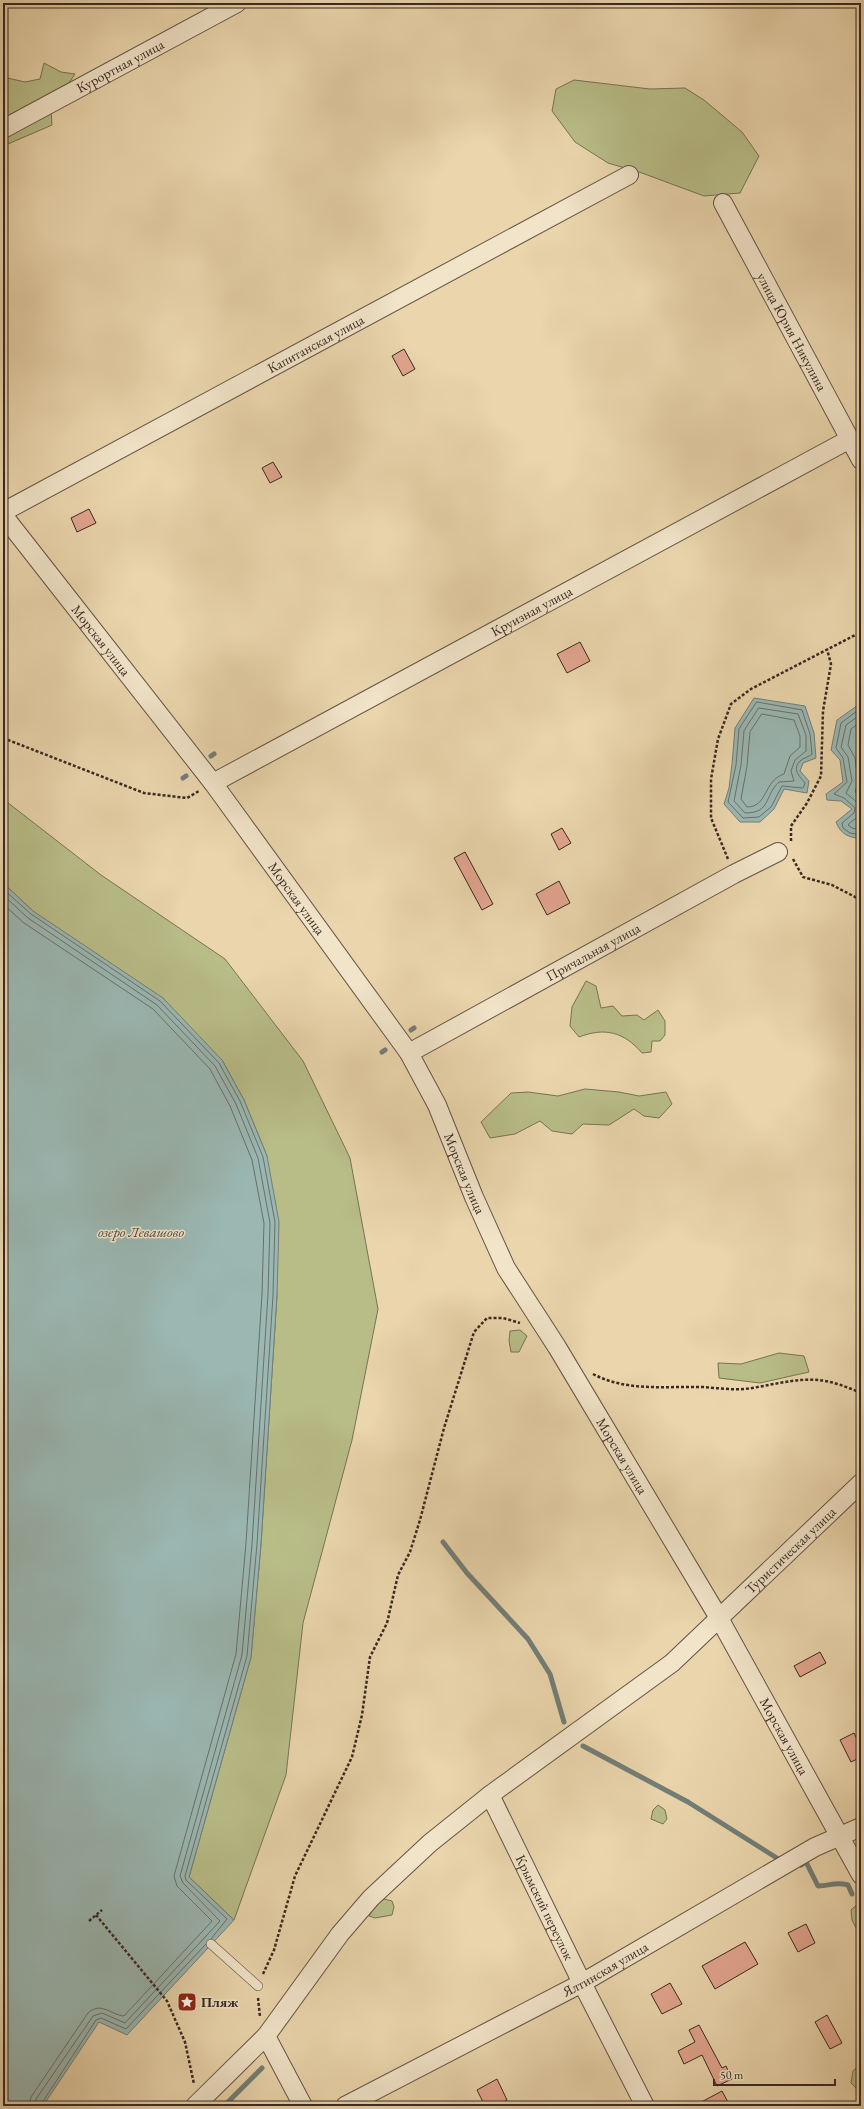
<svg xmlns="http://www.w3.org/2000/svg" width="864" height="2109" font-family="'EB Garamond',serif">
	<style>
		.green { fill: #b8bd88; stroke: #787355 }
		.water { fill: #9ab7b2; stroke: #737e78 }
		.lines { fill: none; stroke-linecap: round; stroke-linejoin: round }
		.shore { stroke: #69706a; stroke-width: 1 }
		.stream { stroke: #737e78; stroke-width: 5 }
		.building { fill: #e2a58f; stroke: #382922 }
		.lane-casing { stroke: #645444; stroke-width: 10 }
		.street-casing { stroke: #645444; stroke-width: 20 }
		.path { stroke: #382922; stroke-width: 2.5; stroke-dasharray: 3 2; stroke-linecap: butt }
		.lane { stroke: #f1e4c9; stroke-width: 9 }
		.street { stroke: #f1e4c9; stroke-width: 18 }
		.labels { text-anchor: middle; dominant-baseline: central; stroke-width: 3; stroke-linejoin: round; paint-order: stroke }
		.street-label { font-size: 14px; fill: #382922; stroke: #f1e4c9 }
		.poi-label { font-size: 14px; font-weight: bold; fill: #382922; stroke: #f1e4c9; text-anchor: start }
		.water-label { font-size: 15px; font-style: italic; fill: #504c46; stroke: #f1e4c9 }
	</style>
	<rect width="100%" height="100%" fill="#ead5ac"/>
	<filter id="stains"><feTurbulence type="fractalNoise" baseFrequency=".005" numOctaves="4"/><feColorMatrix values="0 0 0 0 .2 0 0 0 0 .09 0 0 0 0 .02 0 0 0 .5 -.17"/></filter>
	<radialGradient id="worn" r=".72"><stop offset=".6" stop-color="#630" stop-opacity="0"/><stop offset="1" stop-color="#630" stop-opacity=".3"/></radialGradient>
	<!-- green -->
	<path class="green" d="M 44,63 L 61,72 L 75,74 L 51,110 L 52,125 L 8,144 L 3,141 L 3,77 L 25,82 L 40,79 Z
		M 574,80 L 650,89 L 685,88 L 704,100 L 742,132 L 759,156 L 740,193 L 704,196 L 642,173 L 608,163 L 575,142 L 552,111 L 556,89 Z
		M 3,799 L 101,875 L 225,959 L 303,1061 L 350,1158 L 378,1309 L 352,1440 L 303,1623 L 286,1775 L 234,1920 L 189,1877 L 251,1657 L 261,1544 L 277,1295 L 267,1156 L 244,1100 L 222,1060 L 33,911 L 3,883 Z
		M 586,981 L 596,986 L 601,1008 L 613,1006 L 622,1016 L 637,1015 L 644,1020 L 658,1010 L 665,1021 L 665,1035 L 660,1041 L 652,1041 L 651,1052 L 642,1053 C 624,1032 605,1027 579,1037 L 570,1026 L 572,1007 Z
		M 585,1089 L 619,1092 L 639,1096 L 666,1092 L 672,1104 L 659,1118 L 644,1116 L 634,1109 L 609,1125 L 583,1124 L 572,1134 L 552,1131 L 540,1121 L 515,1134 L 490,1138 L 481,1122 L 511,1093 L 528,1092 L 558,1096 Z
		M 520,1330 L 527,1336 L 519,1352 L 511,1352 L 509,1341 L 510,1331 Z
		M 779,1353 L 804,1356 L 809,1372 L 760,1383 L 719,1378 L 718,1363 L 741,1364 Z
		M 658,1805 L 665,1810 L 667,1819 L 663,1824 L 651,1819 L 653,1810 Z
		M 384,1899 L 392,1901 L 394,1907 L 392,1915 L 375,1918 L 369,1916 L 378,1902 Z
		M 860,1902 L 861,1903 L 861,1938 L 852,1920 L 851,1910 Z
		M 859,2065 L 861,2066 L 861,2093 L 851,2083 L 853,2071 Z"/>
	<!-- water -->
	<path class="water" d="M 754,698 L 805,706 L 814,733 L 816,758 L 803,763 L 800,771 L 809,781 L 807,793 L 784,789 L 774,809 L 760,822 L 740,822 L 724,804 L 729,788 L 732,764 L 735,728 Z
		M 861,703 L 861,839 C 849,837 841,835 836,822 L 852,809 L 841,801 L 827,800 L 826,794 L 843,782 L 840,760 L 831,750 L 837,720 Z
		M 3,883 L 33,911 L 163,998 L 222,1060 L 244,1100 L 267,1156 L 279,1222 L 277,1295 L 261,1544 L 251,1657 L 189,1877 L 234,1920 L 127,2035 L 99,2022 L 43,2106 L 3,2106 Z"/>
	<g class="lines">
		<!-- shore -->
		<path class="shore" d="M 757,702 L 802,710 L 810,734 L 812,754 C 809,757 803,758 800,761 C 792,769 799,776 805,783 L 803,788 L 782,786 L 771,807 L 759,817 L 743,818 L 728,802 L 736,765 L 739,729 Z
			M 759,708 L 798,714 L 806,735 L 806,751 L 795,760 L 791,771 L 794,781 L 779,782 C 764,796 771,813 745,813 L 734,801 L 741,765 L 744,731 Z
			M 861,708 L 841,723 L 836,748 L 843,758 L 847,782 L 834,794 L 844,798 L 855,808 L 854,813 L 842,823 L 843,828 L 850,833 L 861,835
			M 762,714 L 794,720 L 800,736 L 800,747 L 790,756 L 784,774 C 763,781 768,807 747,807 L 741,799 L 747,766 L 750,732 Z
			M 861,714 L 846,725 L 841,747 L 848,757 L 852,781 L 846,793 C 853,799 864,806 858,816 C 855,820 851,821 848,825 L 852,828 L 861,830
			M 861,721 L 851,729 L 848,745 L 855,758 L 858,782 L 855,792 L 861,797
			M 3,889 L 31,914 L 160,1001 L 219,1063 L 240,1101 L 263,1157 L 275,1222 L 273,1295 L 257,1544 L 247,1656 L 185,1876 L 186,1880 L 227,1919 L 211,1939
			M 3,895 L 28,918 L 157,1005 L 215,1066 L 236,1104 L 258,1158 L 270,1223 L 268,1294 L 252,1544 L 242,1655 L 180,1876 L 183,1883 L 220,1921 L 125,2023 L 102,2013 L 93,2016 L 36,2099 L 35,2106
			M 3,904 L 24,923 L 153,1009 L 210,1069 L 230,1106 L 252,1160 L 264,1223 L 262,1294 L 246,1543 L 236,1654 L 174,1876 L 177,1886 L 212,1921 L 124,2016 C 111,2015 101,2001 88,2013 L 31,2097 L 29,2106
			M 40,2106 L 96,2020 L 101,2018 L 126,2029 L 206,1944"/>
		<!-- stream -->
		<path class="stream" d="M 211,756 L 214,754
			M 183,778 L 186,776
			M 411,1030 L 414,1028
			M 382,1052 L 385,1050
			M 443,1542 L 467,1573 L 528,1639 L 550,1674 L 564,1722
			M 583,1746 L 688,1802 L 780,1860
			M 801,1865 L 806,1862 L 818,1886 C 831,1886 834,1881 848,1885 L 852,1894
			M 224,2106 L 262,2068"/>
	</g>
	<!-- building -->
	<path class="building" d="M 404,349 L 415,369 L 403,376 L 392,356 Z
		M 273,462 L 282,477 L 270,483 L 262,468 Z
		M 89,509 L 96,523 L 77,532 L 71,518 Z
		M 580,642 L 590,661 L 567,673 L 557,654 Z
		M 562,828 L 571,843 L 559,850 L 551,834 Z
		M 465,852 L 493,904 L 482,910 L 454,858 Z
		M 559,881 L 570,903 L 547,915 L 536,894 Z
		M 820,1652 L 826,1663 L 800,1677 L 794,1666 Z
		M 854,1733 L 861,1747 L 861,1757 L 851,1762 L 840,1740 Z
		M 806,1924 L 815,1943 L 798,1952 L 788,1933 Z
		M 745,1942 L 758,1964 L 715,1989 L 702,1966 Z
		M 670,1983 L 682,2004 L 662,2014 L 651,1994 Z
		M 827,2015 L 842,2043 L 830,2049 L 815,2022 Z
		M 699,2025 L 722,2068 L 726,2066 L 732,2079 L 717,2086 L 702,2055 L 684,2064 L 678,2051 L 695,2042 L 689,2030 Z
		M 497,2079 L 507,2100 L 496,2106 L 485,2106 L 477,2090 Z
		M 722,2091 L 730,2106 L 694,2106 Z"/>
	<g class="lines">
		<!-- lane casing -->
		<g class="lane-casing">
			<path id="lane" d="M 211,1944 L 258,1986"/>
		</g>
		<!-- street casing -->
		<g class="street-casing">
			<g id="street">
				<path id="s1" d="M 3,129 L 237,3"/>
				<path id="s2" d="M 723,203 L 861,460"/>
				<path id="s3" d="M 3,512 L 629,175"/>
				<path id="s4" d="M 3,515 L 213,783 L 409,1053 L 437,1105 L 474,1197 L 506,1268 L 557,1347 L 719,1618 L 861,1875"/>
				<path id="s5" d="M 213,783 L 850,439"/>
				<path id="s6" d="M 409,1053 L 734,874 L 778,852"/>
				<path id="s7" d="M 490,1795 L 582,1983 L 645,2106"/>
				<path d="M 266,2036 L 303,2106"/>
				<path id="s8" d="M 195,2106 L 266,2036 L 340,1934 L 371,1898 L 430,1843 L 490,1795 L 672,1663 L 861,1483"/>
				<path id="s9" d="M 345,2106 L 582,1983 L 815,1847 L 861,1827"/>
			</g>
		</g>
		<!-- path -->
		<path class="path" d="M 3,738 L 144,793 L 187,798 L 199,791
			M 791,841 L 791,826 L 807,803 L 821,776 L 823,711 L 831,664 L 827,649
			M 728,859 L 711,818 L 711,779 L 718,739 L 731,704 L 751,689 L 861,632
			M 793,859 L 803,877 L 832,885 L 861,900
			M 593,1374 C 627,1392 665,1386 703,1387 C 717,1388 732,1390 745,1389 C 769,1386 793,1378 818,1380 C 832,1381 847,1387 861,1393
			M 96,1915 L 167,2001 L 185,2042 L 194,2084
			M 89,1921 L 102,1910
			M 263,1974 L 274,1950 L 295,1876 L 352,1757 L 362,1715 L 370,1657 L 387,1623 L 398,1575 L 410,1552 L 420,1520 L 444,1428 L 474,1332 L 487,1318 L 503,1318 L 520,1323
			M 258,1998 L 260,2017"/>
		<!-- lane -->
		<use href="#lane" class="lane"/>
		<!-- street -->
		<use href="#street" class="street"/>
	</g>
	<!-- icons -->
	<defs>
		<g id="sight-square" transform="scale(1)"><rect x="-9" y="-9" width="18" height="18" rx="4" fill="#8f2418" stroke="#f1e4c9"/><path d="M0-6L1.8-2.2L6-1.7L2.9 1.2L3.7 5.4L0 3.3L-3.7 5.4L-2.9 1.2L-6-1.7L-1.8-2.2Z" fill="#fff"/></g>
	</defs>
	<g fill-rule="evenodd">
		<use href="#sight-square" x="187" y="2002"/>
	</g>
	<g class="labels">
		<!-- street labels -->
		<g class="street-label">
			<text stroke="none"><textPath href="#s1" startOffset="133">Курортная улица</textPath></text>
			<text stroke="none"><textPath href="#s2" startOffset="146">улица Юрия Никулина</textPath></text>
			<text stroke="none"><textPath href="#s3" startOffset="355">Капитанская улица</textPath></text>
			<text stroke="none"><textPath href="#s5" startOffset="362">Круизная улица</textPath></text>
			<text stroke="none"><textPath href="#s4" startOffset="159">Морская улица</textPath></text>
			<text stroke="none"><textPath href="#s4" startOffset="483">Морская улица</textPath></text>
			<text stroke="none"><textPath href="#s6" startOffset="210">Причальная улица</textPath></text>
			<text stroke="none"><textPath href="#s4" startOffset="807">Морская улица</textPath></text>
			<text stroke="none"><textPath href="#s4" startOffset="1131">Морская улица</textPath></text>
			<text stroke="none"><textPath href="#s8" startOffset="819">Туристическая улица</textPath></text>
			<text stroke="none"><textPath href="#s4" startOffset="1455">Морская улица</textPath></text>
			<text stroke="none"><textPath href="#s7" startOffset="125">Крымский переулок</textPath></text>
			<text stroke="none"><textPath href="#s9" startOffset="294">Ялтинская улица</textPath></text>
		</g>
		<!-- poi labels -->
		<g class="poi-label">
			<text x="201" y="2002">Пляж</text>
		</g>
		<!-- water labels -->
		<g class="water-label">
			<text x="141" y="1231">озеро Левашово</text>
		</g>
	</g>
	<!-- margin -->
	<rect width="864" height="2109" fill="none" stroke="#ead5ac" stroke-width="16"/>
	<rect x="4" y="4" width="856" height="2101" fill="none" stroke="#382922" stroke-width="2"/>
	<rect x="8" y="8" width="848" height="2093" fill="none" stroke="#382922"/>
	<!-- scale -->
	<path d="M714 2079v6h121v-6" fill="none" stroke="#382922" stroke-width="2"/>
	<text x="720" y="2079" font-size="12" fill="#382922" stroke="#f1e4c9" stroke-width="3" paint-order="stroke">50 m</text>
	<rect width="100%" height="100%" filter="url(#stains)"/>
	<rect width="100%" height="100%" fill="url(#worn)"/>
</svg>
